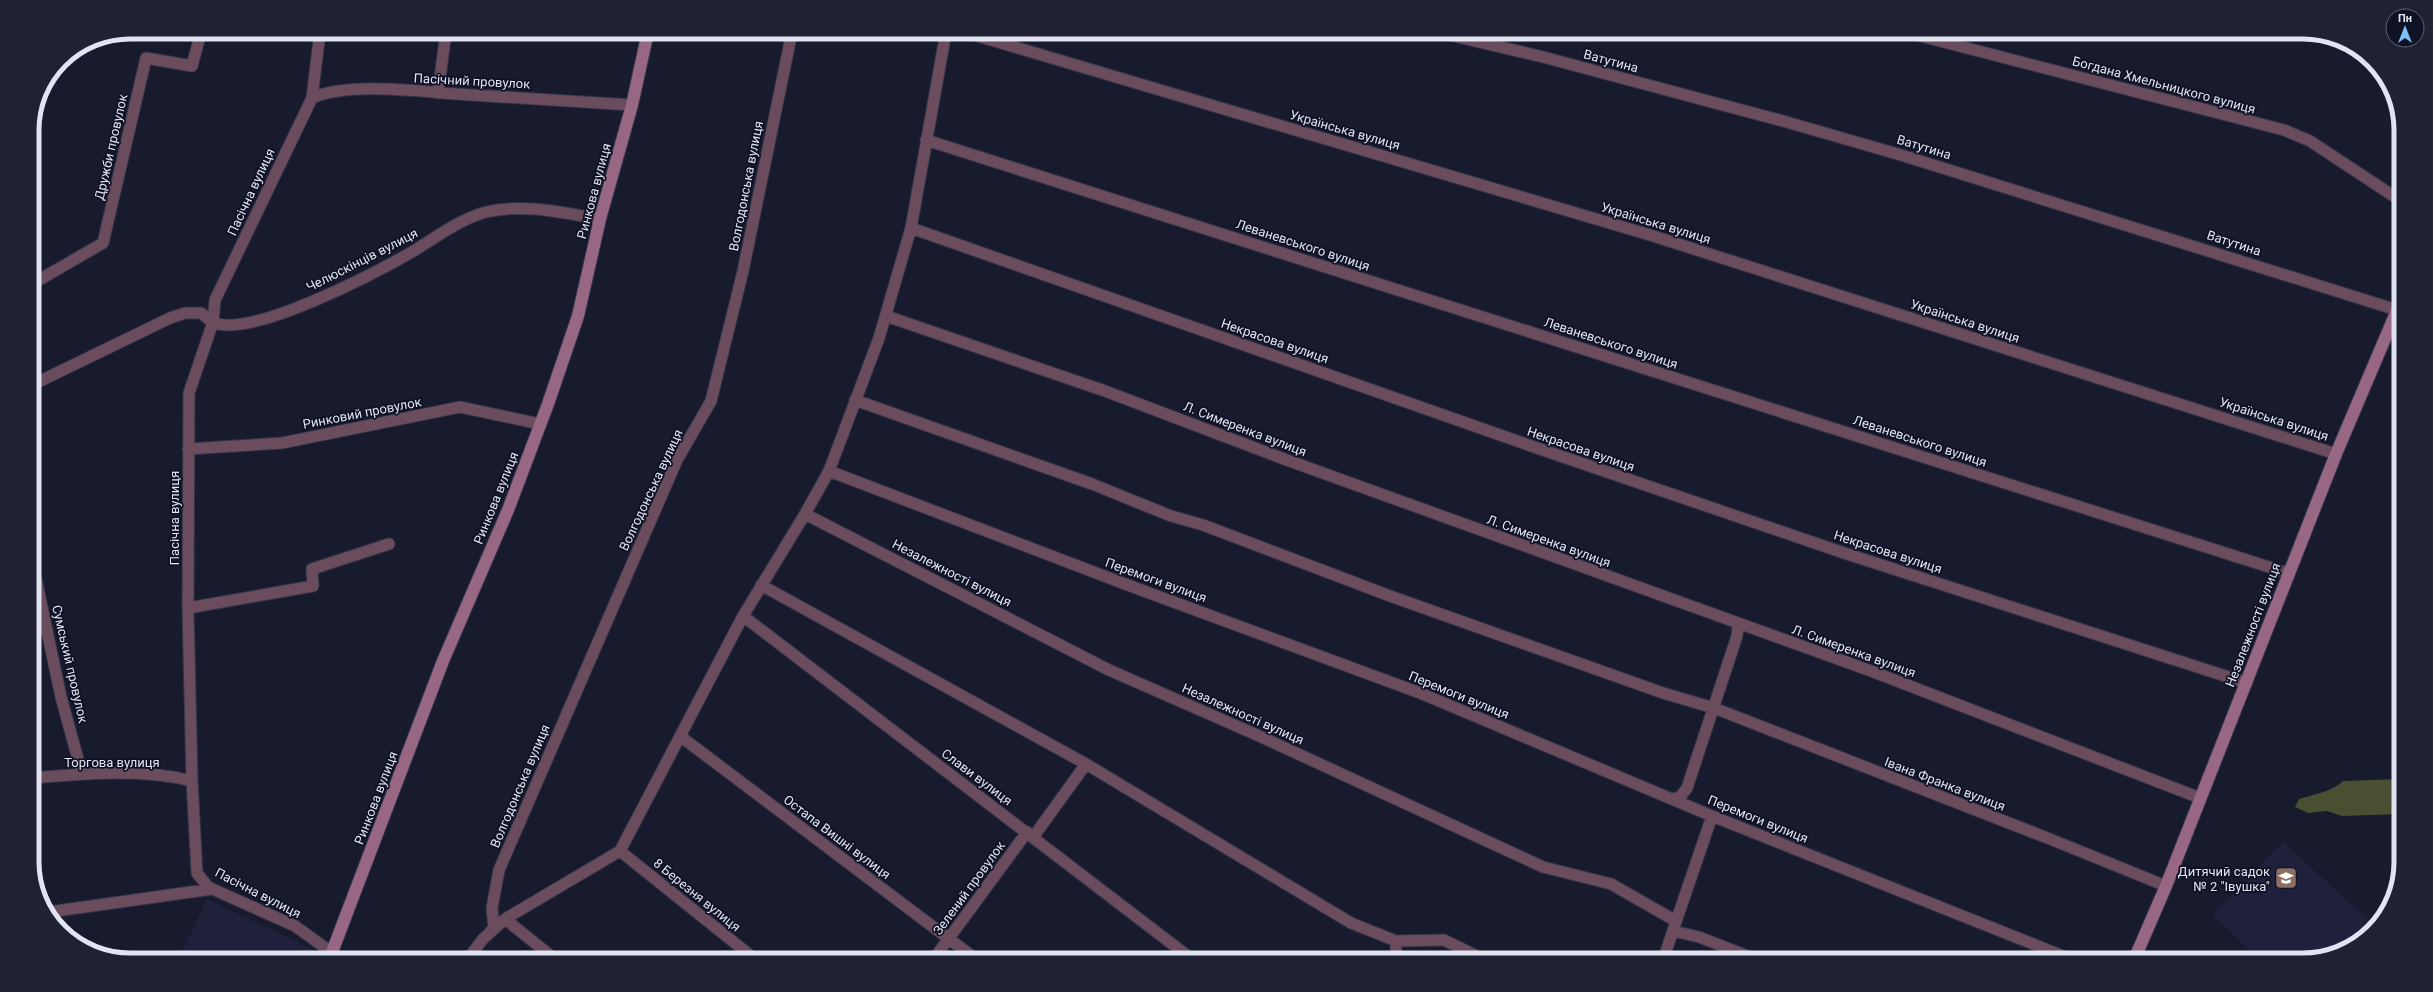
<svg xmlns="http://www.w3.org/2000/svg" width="2433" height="992" font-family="Roboto,sans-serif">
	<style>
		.built { fill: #1f213c }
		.forest { fill: #4a4f31 }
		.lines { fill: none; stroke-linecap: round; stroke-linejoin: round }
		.street-casing { stroke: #343649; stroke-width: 13 }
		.secondary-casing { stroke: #343649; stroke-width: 14 }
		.street { stroke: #6b4c5d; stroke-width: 11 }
		.secondary { stroke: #986783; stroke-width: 12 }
		.labels { text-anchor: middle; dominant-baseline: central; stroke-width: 3.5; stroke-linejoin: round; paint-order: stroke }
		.street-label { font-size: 13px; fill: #e1e4f2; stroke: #0f1124 }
		.poi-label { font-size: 13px; fill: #e1e4f2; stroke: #0f1124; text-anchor: end }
		.rim { fill: none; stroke: #e1e4f2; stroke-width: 5 }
	</style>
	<rect width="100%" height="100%" fill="#181a2e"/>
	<!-- built -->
	<path class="built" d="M 2283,842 L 2373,924 L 2357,943 L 2303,960 L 2260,960 L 2213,915 Z
		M 207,899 L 316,951 L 312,960 L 178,960 Z"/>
	<!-- forest -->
	<path class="forest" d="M 2401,779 L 2401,814 L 2342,816 L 2327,811 L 2308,813 L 2295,807 L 2299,799 C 2314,794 2332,792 2343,781 Z"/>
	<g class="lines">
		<!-- street casing -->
		<g class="street-casing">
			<path id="street" d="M 320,32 L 312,98 L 215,300 L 213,322 L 189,393 L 188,608 L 192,781 L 197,873 L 208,887 L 295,926 L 342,960
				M 964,32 L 1650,235 L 2336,454
				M 1437,32 L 1543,57 L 1783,121 L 1901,155 L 2397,310
				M 1905,32 L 2284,130 L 2310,141 L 2401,201
				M 438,93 L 446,32
				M 312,98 C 348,82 416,91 456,94 C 515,98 573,101 632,105
				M 926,140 L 2288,573
				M 911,228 L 1534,447 L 1844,553 L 2247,683
				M 32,284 L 103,243 L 146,58 L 192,66 L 201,32
				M 886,316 L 1105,391 L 1284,459 L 1871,671 L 2200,798
				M 32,385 L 170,318 L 185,313 L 201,313 C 205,316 209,320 213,322 C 249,340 377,272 412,252 C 435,238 460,219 486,212 C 524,203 563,213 600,219
				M 855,400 L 1092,484 L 1171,516 L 1203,525 L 1390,596 L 1663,693 L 1714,708 L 2050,839 L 2166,886
				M 188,449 L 282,443 L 460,407 L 540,424
				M 829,471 L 1125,584 L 1420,693 L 1712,816 L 2073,960
				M 805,514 L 1109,670 L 1257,735 L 1543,867 L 1611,884 L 1676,921
				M 32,560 L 61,697 L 82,774
				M 761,585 L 1086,764 L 1351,923 L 1396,941 L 1444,940 L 1485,960
				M 188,608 L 313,586 L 312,569 L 389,544
				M 743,616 L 1193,960
				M 680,736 L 977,960
				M 32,778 C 84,774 141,768 192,781
				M 1674,799 L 1681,796 L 1687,788 L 1737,636 L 1738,625
				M 1034,836 L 1086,764
				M 620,851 L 756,960
				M 49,912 L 212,889
				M 505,919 L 556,960
				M 1673,931 L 1699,937 L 1758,960
				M 490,932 L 494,928 L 492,908 L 499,870 L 677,460 L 711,401 L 743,271 L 792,32
				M 467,960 L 483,939 L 505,919 L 620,851 L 743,616 L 805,514 L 829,471 L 879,338 L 911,228 L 946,32
				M 933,960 L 1027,832
				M 1396,960 L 1396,941
				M 1663,960 L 1712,816"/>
		</g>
		<!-- secondary casing -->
		<g class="secondary-casing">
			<path id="secondary" d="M 329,960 L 443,661 L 508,510 L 548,404 L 578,316 L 600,219 L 632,105 L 648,32
				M 2134,960 L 2166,886 L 2336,454 L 2401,301"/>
		</g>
		<!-- street -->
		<use href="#street" class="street"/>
		<!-- secondary -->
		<use href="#secondary" class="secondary"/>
	</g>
	<!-- icons -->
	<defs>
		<g id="school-square" transform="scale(1.15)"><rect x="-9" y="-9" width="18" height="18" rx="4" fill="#8d6e63" stroke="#0f1124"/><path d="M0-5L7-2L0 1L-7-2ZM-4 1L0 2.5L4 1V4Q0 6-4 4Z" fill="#fff"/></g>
	</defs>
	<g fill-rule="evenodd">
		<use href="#school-square" x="2286" y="878"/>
	</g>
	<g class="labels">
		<!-- street labels -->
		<g class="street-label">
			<text transform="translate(1611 61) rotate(15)">Ватутина</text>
			<text transform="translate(472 81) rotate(3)">Пасічний провулок</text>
			<text transform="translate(2164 85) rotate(15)">Богдана Хмельницкого вулиця</text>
			<text transform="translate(1345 130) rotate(16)">Українська вулиця</text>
			<text transform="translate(111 147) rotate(-77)">Дружби провулок</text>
			<text transform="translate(1924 147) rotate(17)">Ватутина</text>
			<text transform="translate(746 186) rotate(-79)">Волгодонська вулиця</text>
			<text transform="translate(594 191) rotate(-75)">Ринкова вулиця</text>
			<text transform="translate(251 192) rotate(-65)">Пасічна вулиця</text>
			<text transform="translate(1656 223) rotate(17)">Українська вулиця</text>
			<text transform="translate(2234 243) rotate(18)">Ватутина</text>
			<text transform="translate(1303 245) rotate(18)">Леваневського вулиця</text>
			<text transform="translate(362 260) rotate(-27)">Челюскінців вулиця</text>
			<text transform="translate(1965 321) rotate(18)">Українська вулиця</text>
			<text transform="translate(1275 341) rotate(19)">Некрасова вулиця</text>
			<text transform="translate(1611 343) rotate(18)">Леваневського вулиця</text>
			<text transform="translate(362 413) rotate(-11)">Ринковий провулок</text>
			<text transform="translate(2274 419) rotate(18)">Українська вулиця</text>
			<text transform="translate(1245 429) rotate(21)">Л. Симеренка вулиця</text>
			<text transform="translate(1920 441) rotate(18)">Леваневського вулиця</text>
			<text transform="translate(1581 449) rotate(19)">Некрасова вулиця</text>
			<text transform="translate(651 490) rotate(-65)">Волгодонська вулиця</text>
			<text transform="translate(496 498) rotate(-68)">Ринкова вулиця</text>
			<text transform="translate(174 518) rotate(-90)">Пасічна вулиця</text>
			<text transform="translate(1549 541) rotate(20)">Л. Симеренка вулиця</text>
			<text transform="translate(1888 552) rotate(18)">Некрасова вулиця</text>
			<text transform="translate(952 573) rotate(27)">Незалежності вулиця</text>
			<text transform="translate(1156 580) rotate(20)">Перемоги вулиця</text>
			<text transform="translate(2253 625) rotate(-69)">Незалежності вулиця</text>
			<text transform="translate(1854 651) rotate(20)">Л. Симеренка вулиця</text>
			<text transform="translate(70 664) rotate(77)">Сумський провулок</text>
			<text transform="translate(1459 695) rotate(22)">Перемоги вулиця</text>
			<text transform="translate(1243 714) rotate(24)">Незалежності вулиця</text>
			<text x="112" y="762">Торгова вулиця</text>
			<text transform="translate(977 777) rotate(37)">Слави вулиця</text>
			<text transform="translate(1945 784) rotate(21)">Івана Франка вулиця</text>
			<text transform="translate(520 786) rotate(-67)">Волгодонська вулиця</text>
			<text transform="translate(376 798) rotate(-69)">Ринкова вулиця</text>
			<text transform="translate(1758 819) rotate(22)">Перемоги вулиця</text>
			<text transform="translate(837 837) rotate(37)">Остапа Вишні вулиця</text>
			<text transform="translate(969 888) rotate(-54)">Зелений провулок</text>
			<text transform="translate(258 893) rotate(27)">Пасічна вулиця</text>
			<text transform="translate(697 895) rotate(39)">8 Березня вулиця</text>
		</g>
		<!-- poi labels -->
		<g class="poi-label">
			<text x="2270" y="871">Дитячий садок<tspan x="2270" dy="15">№ 2 "Івушка"</tspan></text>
		</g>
	</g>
	<!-- crop -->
	<path d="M0 0H2433V992H0ZM130 39H2303A91 91 0 0 1 2394 130V862A91 91 0 0 1 2303 953H130A91 91 0 0 1 39 862V130A91 91 0 0 1 130 39Z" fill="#202234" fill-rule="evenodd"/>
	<path class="rim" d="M130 39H2303A91 91 0 0 1 2394 130V862A91 91 0 0 1 2303 953H130A91 91 0 0 1 39 862V130A91 91 0 0 1 130 39Z"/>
	<!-- north arrow -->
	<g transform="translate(2405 28)"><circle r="19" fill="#0f1124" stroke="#636576"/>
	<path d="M0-3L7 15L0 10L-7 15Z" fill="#7cbef9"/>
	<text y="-6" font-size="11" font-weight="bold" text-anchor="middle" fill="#e1e4f2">Пн</text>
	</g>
</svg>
